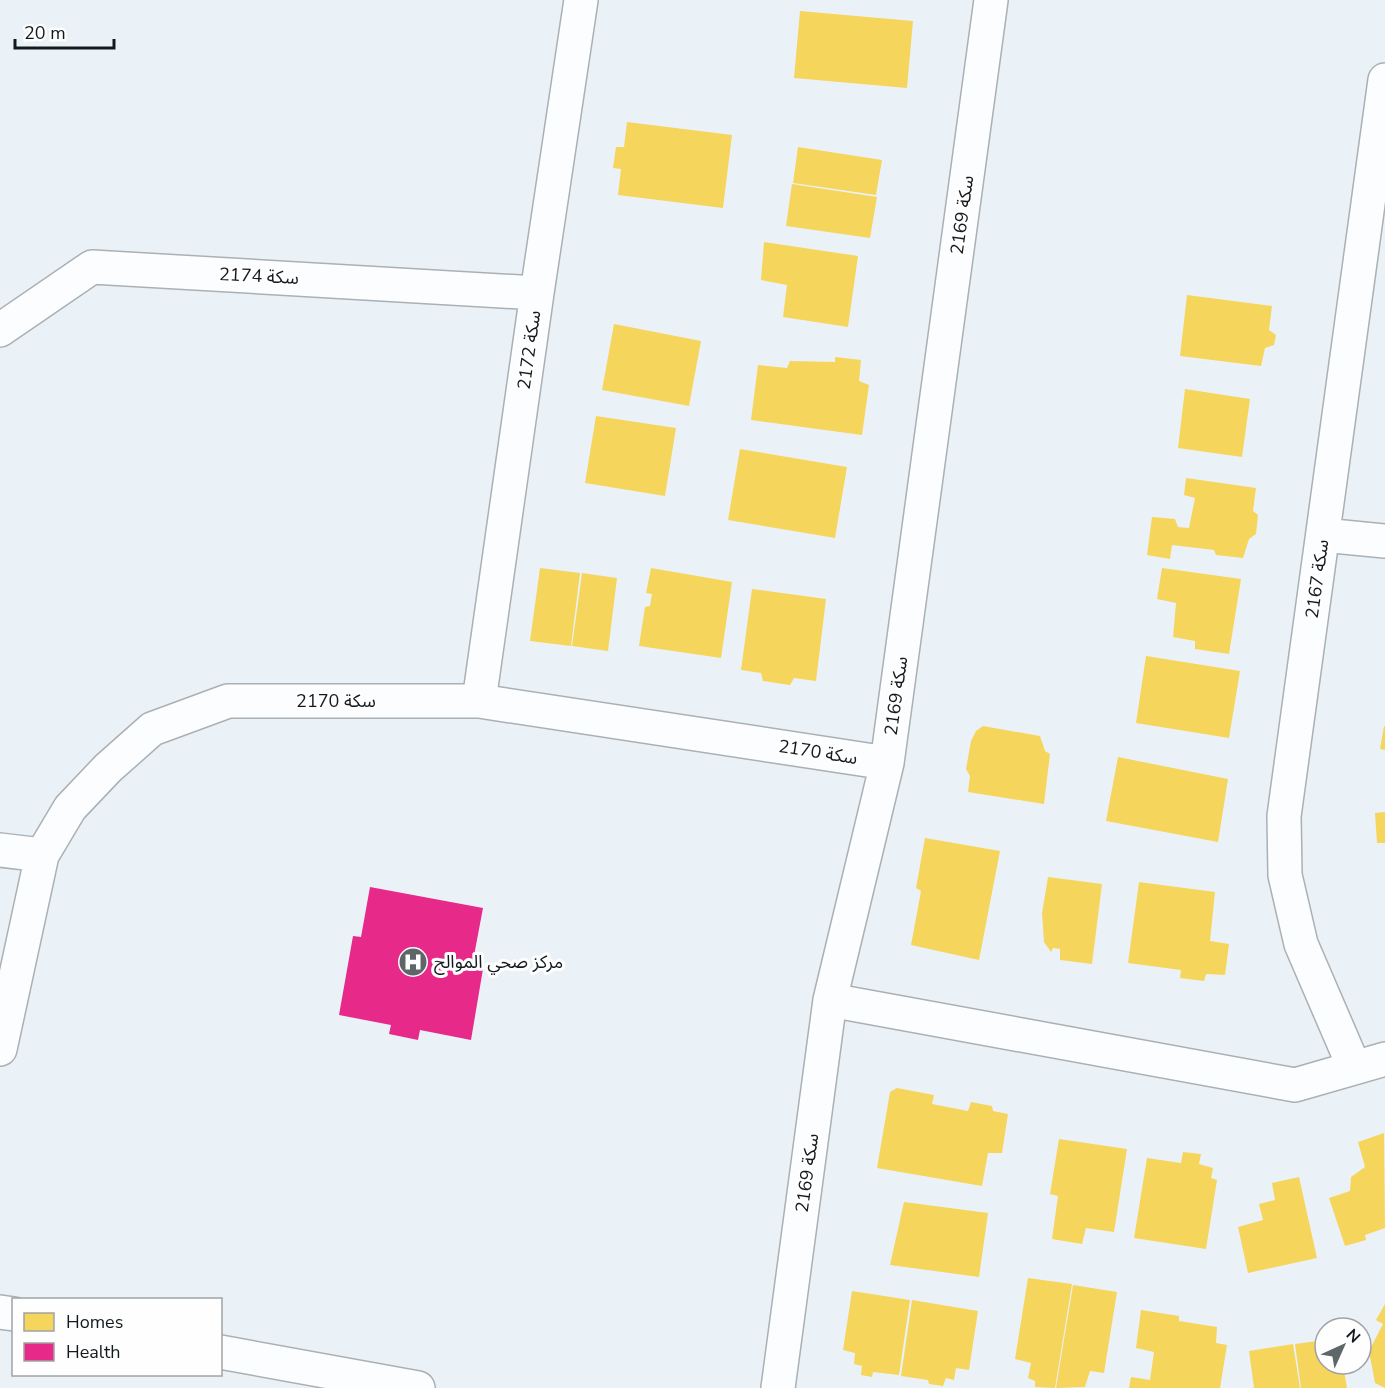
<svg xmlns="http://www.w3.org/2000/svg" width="1385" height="1388" font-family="'Nunito Sans','Noto Sans Arabic',sans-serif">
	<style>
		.homes { fill: #f6d55c }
		.health { fill: #e7298a }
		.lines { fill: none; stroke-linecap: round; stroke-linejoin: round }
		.street-casing { stroke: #aab0b4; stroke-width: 36 }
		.secondary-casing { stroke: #aab0b4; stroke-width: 36 }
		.street { stroke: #fcfdfe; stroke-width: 33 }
		.secondary { stroke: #fcfdfe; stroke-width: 33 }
		.labels { text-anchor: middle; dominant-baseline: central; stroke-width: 6; stroke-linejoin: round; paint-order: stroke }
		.street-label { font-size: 18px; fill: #131a1e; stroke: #fefefe }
		.poi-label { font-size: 18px; fill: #131a1e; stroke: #fefefe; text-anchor: start }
	</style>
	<rect width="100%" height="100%" fill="#ebf2f7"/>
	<!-- homes -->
	<path class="homes" d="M 800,11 L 913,21 L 907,88 L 794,78 Z
		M 627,122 L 732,135 L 723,208 L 618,195 L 621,169 L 613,168 L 616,147 L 624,147 Z
		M 798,147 L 882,160 L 876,195 L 793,183 Z
		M 792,184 L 877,197 L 870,238 L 786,226 Z
		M 764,242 L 858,256 L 848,327 L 783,317 L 787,285 L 761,280 Z
		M 1187,295 L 1272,306 L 1269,330 L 1276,335 L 1274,345 L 1265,348 L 1261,366 L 1180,356 Z
		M 614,324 L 701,341 L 689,406 L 602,390 Z
		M 835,357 L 861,360 L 859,381 L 869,385 L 862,435 L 751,420 L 758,365 L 787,368 L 790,361 L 835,362 Z
		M 1185,389 L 1250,399 L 1242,457 L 1178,448 Z
		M 596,416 L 676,428 L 665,496 L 585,483 Z
		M 740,449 L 847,467 L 835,538 L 728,520 Z
		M 1186,478 L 1256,488 L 1253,511 L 1258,515 L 1256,534 L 1249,539 L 1243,558 L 1216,555 L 1214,550 L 1172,545 L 1170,559 L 1147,555 L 1152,517 L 1175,519 L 1178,527 L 1189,528 L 1195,498 L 1184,495 Z
		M 540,568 L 580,573 L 571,646 L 530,641 Z
		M 651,568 L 732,582 L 721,658 L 639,646 L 645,607 L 650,606 L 652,594 L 646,593 Z
		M 1162,568 L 1241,579 L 1229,654 L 1195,649 L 1195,641 L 1173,637 L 1176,603 L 1157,599 Z
		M 582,573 L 617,578 L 608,651 L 572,646 Z
		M 752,589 L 826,599 L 816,681 L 794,678 L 790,685 L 763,681 L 761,673 L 741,670 Z
		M 1146,656 L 1240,671 L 1229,738 L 1136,723 Z
		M 983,726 L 1040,736 L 1045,751 L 1050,754 L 1044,804 L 968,792 L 970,776 L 966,769 L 971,741 L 976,731 Z
		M 1384,726 L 1385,726 L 1385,750 L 1380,749 Z
		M 1118,757 L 1228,779 L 1218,842 L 1106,821 Z
		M 1385,812 L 1385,843 L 1377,843 L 1375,813 Z
		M 925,838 L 1000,851 L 979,960 L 911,945 L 921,891 L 916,888 Z
		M 1048,877 L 1102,884 L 1092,964 L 1060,960 L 1060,949 L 1053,948 L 1051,952 L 1044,942 L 1042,913 Z
		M 1139,882 L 1215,892 L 1210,941 L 1229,944 L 1225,975 L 1206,974 L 1204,981 L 1180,978 L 1181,970 L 1128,963 Z
		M 897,1088 L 934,1095 L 932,1104 L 968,1111 L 971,1102 L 992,1106 L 993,1111 L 1008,1114 L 1002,1153 L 988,1153 L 982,1186 L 877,1168 L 890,1092 Z
		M 1384,1133 L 1385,1228 L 1365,1235 L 1366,1240 L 1345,1246 L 1329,1198 L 1350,1191 L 1351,1177 L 1365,1167 L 1358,1142 Z
		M 1059,1139 L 1127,1149 L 1114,1232 L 1086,1228 L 1082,1244 L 1052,1239 L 1058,1196 L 1050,1194 Z
		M 1183,1152 L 1201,1154 L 1199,1164 L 1213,1168 L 1211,1178 L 1217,1180 L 1206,1249 L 1134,1238 L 1147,1158 L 1181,1163 Z
		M 1299,1177 L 1317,1258 L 1248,1273 L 1238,1227 L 1263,1220 L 1259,1204 L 1275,1200 L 1272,1183 Z
		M 904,1202 L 988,1213 L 979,1277 L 890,1265 Z
		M 1028,1278 L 1072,1284 L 1055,1388 L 1035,1387 L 1035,1381 L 1028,1378 L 1031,1363 L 1015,1359 Z
		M 1073,1285 L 1117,1292 L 1104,1373 L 1090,1371 L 1085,1387 L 1056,1388 Z
		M 852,1291 L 910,1300 L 899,1375 L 873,1372 L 872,1377 L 861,1375 L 862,1366 L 854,1364 L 855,1353 L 843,1350 Z
		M 912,1300 L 978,1311 L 969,1370 L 956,1368 L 954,1380 L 946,1378 L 943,1386 L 929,1384 L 928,1380 L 901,1376 Z
		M 1385,1304 L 1385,1388 L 1375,1383 L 1369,1351 L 1383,1324 L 1376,1320 Z
		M 1141,1310 L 1179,1316 L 1179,1321 L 1217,1327 L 1216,1343 L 1227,1345 L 1220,1388 L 1129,1388 L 1131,1377 L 1150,1380 L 1154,1352 L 1136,1348 Z
		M 1325,1340 L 1325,1364 L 1343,1364 L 1347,1388 L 1301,1388 L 1295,1344 Z
		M 1293,1344 L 1300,1388 L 1254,1388 L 1249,1351 Z"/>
	<!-- health -->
	<path class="health" d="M 370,887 L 483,908 L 473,961 L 484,963 L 471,1040 L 420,1030 L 418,1040 L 389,1034 L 391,1025 L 339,1015 L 353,936 L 361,937 Z"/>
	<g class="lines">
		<!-- street casing -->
		<g class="street-casing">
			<path id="street" d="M 0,330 L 92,267 L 537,293
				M 1323,535 L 1385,541
				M 479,701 L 537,293 L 581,0
				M 0,850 L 42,855
				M 830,1000 L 1295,1085 L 1385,1059
				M 0,1049 L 42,855 L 70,808 L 108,768 L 152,729 L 228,701 L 479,701 L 887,763
				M 1354,1067 L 1301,944 L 1285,875 L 1284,816 L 1385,80
				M 778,1388 L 830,1000 L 887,763 L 991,0"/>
		</g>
		<!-- secondary casing -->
		<g class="secondary-casing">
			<path id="secondary" d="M 0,1312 L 14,1314
				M 220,1352 L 418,1388"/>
		</g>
		<!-- street -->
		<use href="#street" class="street"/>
		<!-- secondary -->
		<use href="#secondary" class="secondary"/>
	</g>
	<!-- icons -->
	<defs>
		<g id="hospital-disc" transform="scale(1.5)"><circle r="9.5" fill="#5f666a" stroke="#fefefe"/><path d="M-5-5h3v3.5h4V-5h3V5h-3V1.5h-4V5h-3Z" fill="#fff"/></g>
	</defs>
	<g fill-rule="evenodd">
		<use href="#hospital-disc" x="413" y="962"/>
	</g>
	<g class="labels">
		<!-- street labels -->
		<g class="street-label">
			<text transform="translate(962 215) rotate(-82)">سكة 2169</text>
			<text transform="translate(259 276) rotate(3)">سكة 2174</text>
			<text transform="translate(529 350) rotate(-82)">سكة 2172</text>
			<text transform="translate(1317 579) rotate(-82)">سكة 2167</text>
			<text transform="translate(896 696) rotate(-82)">سكة 2169</text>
			<text x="336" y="701">سكة 2170</text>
			<text transform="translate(818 752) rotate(9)">سكة 2170</text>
			<text transform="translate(807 1173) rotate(-82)">سكة 2169</text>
		</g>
		<!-- poi labels -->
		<g class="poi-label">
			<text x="434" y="962">مركز صحي الموالح</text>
		</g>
	</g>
	<!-- legend -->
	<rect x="12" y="1298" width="210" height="78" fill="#fefefe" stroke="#a0a3a4" stroke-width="1.5"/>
	<rect x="24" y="1313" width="30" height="18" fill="#f6d55c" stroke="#a0a3a4" stroke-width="1.5"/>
	<text x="66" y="1328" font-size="18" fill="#131a1e">Homes</text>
	<rect x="24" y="1343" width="30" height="18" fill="#e7298a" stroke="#a0a3a4" stroke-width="1.5"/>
	<text x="66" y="1358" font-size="18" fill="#131a1e">Health</text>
	<!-- north arrow -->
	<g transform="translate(1343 1346) rotate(45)"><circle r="28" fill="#fefefe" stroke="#a0a3a4" stroke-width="1.5"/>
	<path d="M0-4.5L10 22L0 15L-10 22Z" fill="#5f666a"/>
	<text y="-9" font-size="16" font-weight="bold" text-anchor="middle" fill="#131a1e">N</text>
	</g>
	<!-- scale -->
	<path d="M15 39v9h99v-9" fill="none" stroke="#131a1e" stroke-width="3"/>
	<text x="24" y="39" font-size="18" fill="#131a1e" stroke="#fefefe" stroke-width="4.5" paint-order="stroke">20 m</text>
</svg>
